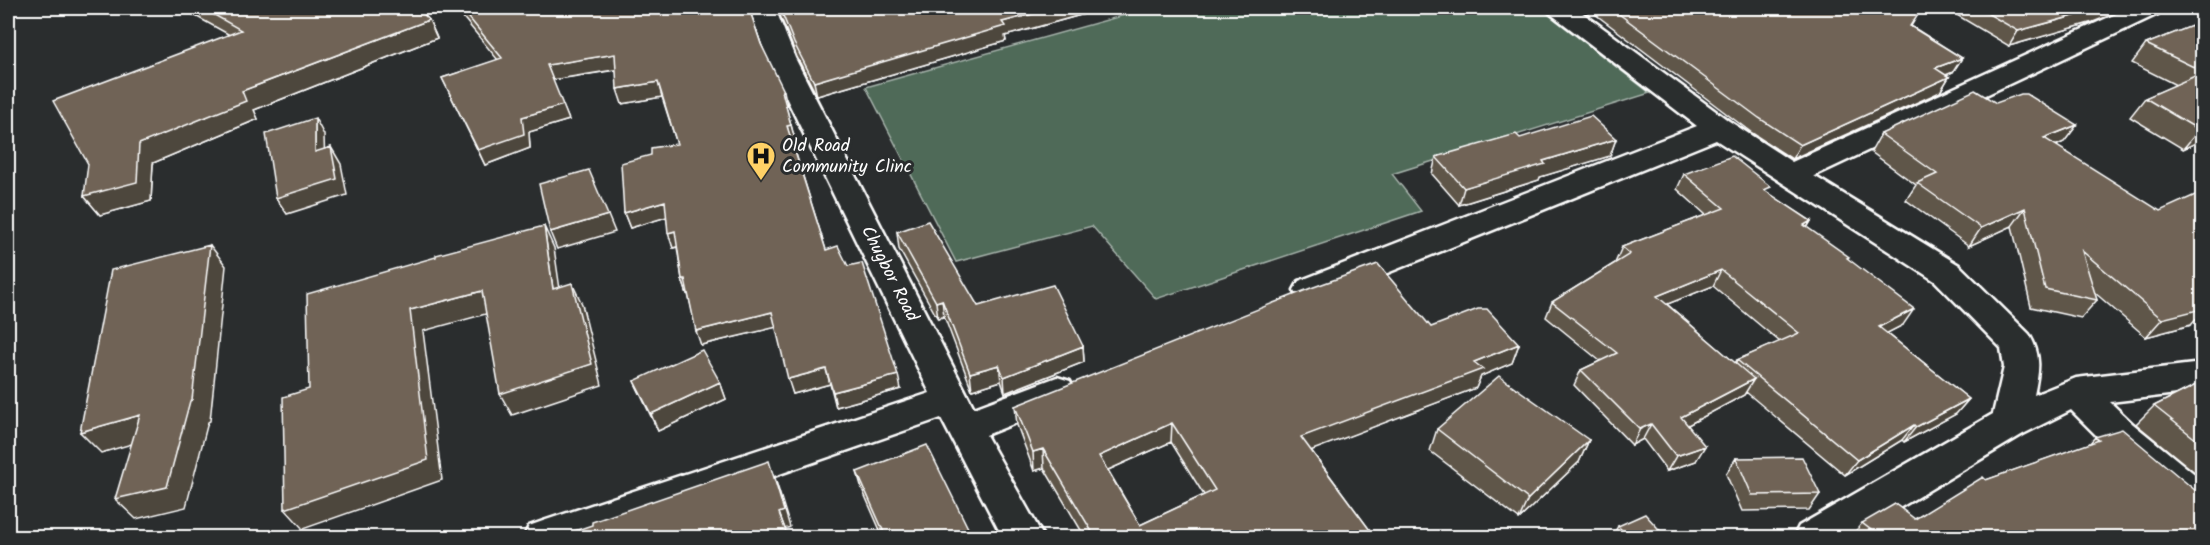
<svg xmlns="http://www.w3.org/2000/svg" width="2210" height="545" font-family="Kalam,sans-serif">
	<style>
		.green { fill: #4f6a59; stroke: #a7b4ac; stroke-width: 1.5 }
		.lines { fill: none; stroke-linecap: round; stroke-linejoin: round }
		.minor-casing { stroke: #fff; stroke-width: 5 }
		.minor { fill: #2a2d2e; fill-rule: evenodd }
		.wall { fill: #5f564a; stroke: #fff; stroke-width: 1.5; fill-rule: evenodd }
		.shaded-wall { fill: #4e463c; stroke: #fff; stroke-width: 1.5 }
		.building { fill: #6f6456; stroke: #fff; stroke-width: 1.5; fill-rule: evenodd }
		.labels { text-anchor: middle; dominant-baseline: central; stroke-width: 6; stroke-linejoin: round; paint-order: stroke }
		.poi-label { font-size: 18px; fill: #fff; stroke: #2a2d2e; text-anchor: start }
		.street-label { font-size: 18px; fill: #fff; stroke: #2a2d2e }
	</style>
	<rect width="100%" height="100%" fill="#2a2d2e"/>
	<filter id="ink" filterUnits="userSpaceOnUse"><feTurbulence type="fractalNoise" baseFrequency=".0167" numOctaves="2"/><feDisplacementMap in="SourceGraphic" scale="12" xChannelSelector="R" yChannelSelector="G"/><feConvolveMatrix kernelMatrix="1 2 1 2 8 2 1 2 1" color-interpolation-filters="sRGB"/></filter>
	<g filter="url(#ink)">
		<!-- green -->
		<path class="green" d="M 1150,8 L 1540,8 L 1650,93 L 1392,174 L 1421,211 L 1156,299 L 1092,226 L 956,262 L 866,87 Z"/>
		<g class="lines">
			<!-- minor casing -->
			<g class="minor-casing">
				<path id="minor" d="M 749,8 L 775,8 L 795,58 L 974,408 L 1057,377 L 1070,381 L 1075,391 L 1070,401 L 986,435 L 1044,538 L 1003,538 L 941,418 L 595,538 L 523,538 L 529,526 L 543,521 L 930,393 L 767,58 Z
					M 1547,8 L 1576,8 L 1729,121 L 1792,162 L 2129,8 L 2162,8 L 2158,14 L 1814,176 L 1959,265 L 2029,334 C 2042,356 2039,371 2034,395 L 2076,378 L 2202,363 L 2202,391 L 2110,402 L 2133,424 L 2202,480 L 2202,519 L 2188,515 L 2107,446 L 2071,410 L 2023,434 L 1849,538 L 1793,538 L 1799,526 L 1993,414 L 2004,367 L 2001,348 L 1935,281 L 1716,140 L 1323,299 L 1311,302 L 1299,299 L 1294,290 L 1299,281 L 1697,126 L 1551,14 Z"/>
			</g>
			<!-- minor -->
			<use href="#minor" class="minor"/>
		</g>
		<!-- wall -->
		<path class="wall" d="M 181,8 L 418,8 L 429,20 L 437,38 L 254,110 L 258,119 L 153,163 L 151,201 L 100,215 L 84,196 L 228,34 Z
			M 459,8 L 749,8 L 761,44 L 787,105 L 786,106 L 795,140 L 792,141 L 826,250 L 901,389 L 836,407 L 830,384 L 793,394 L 776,327 L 701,345 L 688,294 L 687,294 L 682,279 L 677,247 L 673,248 L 666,217 L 630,228 L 624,213 L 651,155 L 677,144 L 662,97 L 622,104 L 616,70 L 552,80 L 569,120 L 529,132 L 530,148 L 485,165 L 442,78 L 498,60 L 462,16 Z
			M 777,8 L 1106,8 L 1005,36 L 1006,41 L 817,96 L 797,57 Z
			M 1587,8 L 1922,8 L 1911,26 L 1962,58 L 1953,72 L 1946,75 L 1949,77 L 1940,92 L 1792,159 L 1752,133 Z
			M 1945,8 L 2129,8 L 2093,22 L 2009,46 Z
			M 2202,22 L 2202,140 L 2183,149 L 2130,117 L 2145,98 L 2176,85 L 2132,63 L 2146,44 Z
			M 1996,103 L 2077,125 L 2064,142 L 2056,146 L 2191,325 L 2146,337 L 2094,292 L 2097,300 L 2081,318 L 2031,307 L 2012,226 L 1969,246 L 1906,200 L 1916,185 L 1871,152 L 1881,134 Z
			M 1520,138 L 1616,139 L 1610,156 L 1540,177 L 1539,180 L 1459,205 L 1432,174 L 1436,157 Z
			M 1684,174 L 1768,193 L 1811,221 L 1807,228 L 1848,259 L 1903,325 L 1887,333 L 1969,399 L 1956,414 L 1904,442 L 1902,440 L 1845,475 L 1746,392 L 1744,395 L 1688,425 L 1696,461 L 1667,471 L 1643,439 L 1632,445 L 1574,385 L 1581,370 L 1600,361 L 1546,317 L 1552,302 L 1615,263 L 1622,247 L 1706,215 L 1677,189 ZM 1713,286 L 1780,342 L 1737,360 L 1735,363 L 1667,304 Z
			M 897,232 L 978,306 L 1083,346 L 1084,362 L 1005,393 L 1001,381 L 972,390 L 944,316 L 938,319 L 899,249 Z
			M 1431,327 L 1519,344 L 1512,363 L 1481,376 L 1476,388 L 1311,450 L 1375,537 L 1085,537 L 1044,468 L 1034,471 L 1017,425 L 1015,406 ZM 1171,442 L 1204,495 L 1140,525 L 1108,470 Z
			M 634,381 L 720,382 L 726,399 L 658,431 Z
			M 2202,382 L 2202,478 L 2136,424 L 2154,406 Z
			M 1437,429 L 1589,440 L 1579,462 L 1519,519 L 1430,451 Z
			M 2095,437 L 2202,537 L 1851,537 L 1862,523 L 1915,519 L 1986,480 L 2089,444 Z
			M 1736,458 L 1820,494 L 1809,510 L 1742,511 L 1726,474 Z
			M 857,472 L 969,530 L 970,537 L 883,537 L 862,489 Z
			M 1618,526 L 1666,537 L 1616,537 L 1613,535 Z"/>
		<!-- shaded-wall -->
		<path class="shaded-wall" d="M 1055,8 L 1106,8 L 1005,36 L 1006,41 L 817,96 L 814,82 L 1002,22 Z
			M 2103,8 L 2129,8 L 2093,22 L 2009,46 L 2018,31 Z
			M 429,20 L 437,38 L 254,110 L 258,119 L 153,163 L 151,201 L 100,215 L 84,196 L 139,144 L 242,91 Z
			M 615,54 L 620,69 L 552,80 L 547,65 Z
			M 1962,58 L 1953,72 L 1926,83 L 1935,68 Z
			M 1949,77 L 1940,92 L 1792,159 L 1800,145 Z
			M 658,82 L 662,97 L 622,104 L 617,89 Z
			M 782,91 L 784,91 L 787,105 L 785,106 Z
			M 563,105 L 569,120 L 529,132 L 530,148 L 485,165 L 478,150 L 522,117 Z
			M 315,118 L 324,135 L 325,168 L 315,152 Z
			M 791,125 L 795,140 L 791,141 L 787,126 Z
			M 2077,125 L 2064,142 L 2032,156 L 2044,138 Z
			M 2202,128 L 2202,140 L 2183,149 L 2199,130 Z
			M 1616,139 L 1610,156 L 1540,177 L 1539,180 L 1459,205 L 1464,188 L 1543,161 Z
			M 331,147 L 341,164 L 347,195 L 287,214 L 276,198 Z
			M 665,201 L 670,216 L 630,228 L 624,213 Z
			M 2025,208 L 2012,226 L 1969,246 L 1981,228 Z
			M 608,215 L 615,232 L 557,249 L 550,232 Z
			M 1811,221 L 1802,236 L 1804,225 Z
			M 544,226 L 554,248 L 563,310 L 553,289 Z
			M 675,231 L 680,246 L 673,248 L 668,233 Z
			M 210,245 L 226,266 L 210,421 L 208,422 L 186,507 L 136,519 L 115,499 Z
			M 1721,270 L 1713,286 L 1650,311 L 1657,296 Z
			M 682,279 L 685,279 L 690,293 L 687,294 Z
			M 572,283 L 582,304 L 602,385 L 512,415 L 500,394 Z
			M 482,291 L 493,312 L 423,331 L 442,480 L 303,529 L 285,509 L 410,310 Z
			M 2202,299 L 2202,313 L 2191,325 L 2146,337 L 2162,319 Z
			M 942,300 L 944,316 L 938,319 L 936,302 Z
			M 1914,309 L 1903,325 L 1868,343 L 1879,327 Z
			M 772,312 L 777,327 L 701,345 L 696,331 Z
			M 1519,344 L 1512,363 L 1481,376 L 1476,388 L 1297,456 L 1301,437 L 1474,362 Z
			M 1083,346 L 1084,362 L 1005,393 L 1004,377 Z
			M 999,365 L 1001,381 L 972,390 L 970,373 Z
			M 826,369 L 830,384 L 793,394 L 788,379 Z
			M 898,375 L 901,389 L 836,407 L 833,392 Z
			M 1754,379 L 1744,395 L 1673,433 L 1681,417 Z
			M 720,382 L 726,399 L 658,431 L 651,414 Z
			M 1969,399 L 1956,414 L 1904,442 L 1916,427 Z
			M 140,415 L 159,436 L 101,453 L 80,432 Z
			M 1172,423 L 1171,442 L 1099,474 L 1099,456 Z
			M 1651,424 L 1643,439 L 1632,445 L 1640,429 Z
			M 1914,425 L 1902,440 L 1845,475 L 1857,460 Z
			M 1589,440 L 1579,462 L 1519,519 L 1528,499 Z
			M 1705,446 L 1696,461 L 1667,471 L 1676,456 Z
			M 1043,449 L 1044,468 L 1034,471 L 1033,452 Z
			M 775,478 L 790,527 L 785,529 L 779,513 Z
			M 969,530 L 970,537 L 951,537 Z"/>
		<!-- building -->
		<path class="building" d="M 202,8 L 418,8 L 429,20 L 242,91 L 246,101 L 139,144 L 137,182 L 84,196 L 88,164 L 53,101 L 241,30 Z
			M 461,8 L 749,8 L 761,44 L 784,91 L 782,91 L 791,125 L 787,126 L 826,250 L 838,246 L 848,266 L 862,263 L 898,375 L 833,392 L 826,369 L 788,379 L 772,312 L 696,331 L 685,279 L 682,279 L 675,231 L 668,233 L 665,201 L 624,213 L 621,163 L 651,155 L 651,148 L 677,144 L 658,82 L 617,89 L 615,54 L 547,65 L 563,105 L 522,117 L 524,134 L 478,150 L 442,78 L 502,58 Z
			M 780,8 L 1055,8 L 1002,22 L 1005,26 L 814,82 L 794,43 Z
			M 1611,8 L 1922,8 L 1910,26 L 1962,58 L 1935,68 L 1949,77 L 1800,145 L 1759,118 Z
			M 1978,8 L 2103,8 L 2018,31 Z
			M 2202,22 L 2202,71 L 2146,44 Z
			M 2202,73 L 2202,128 L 2199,130 L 2145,98 Z
			M 1975,90 L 1996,103 L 2021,94 L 2027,94 L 2077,125 L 2044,138 L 2160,211 L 2202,192 L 2202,299 L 2199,300 L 2202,303 L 2202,309 L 2162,319 L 2082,251 L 2097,300 L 2045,289 L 2025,208 L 1981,228 L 1917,183 L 1937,174 L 1881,134 Z
			M 1591,116 L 1616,139 L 1543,161 L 1545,164 L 1464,188 L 1436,157 L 1516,134 L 1520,138 Z
			M 315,118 L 315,152 L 331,147 L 337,179 L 276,198 L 266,134 Z
			M 1732,156 L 1771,187 L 1764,190 L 1811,221 L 1804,225 L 1849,257 L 1847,258 L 1914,309 L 1879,327 L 1969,399 L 1916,427 L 1914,425 L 1857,460 L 1737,360 L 1799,333 L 1721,270 L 1657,296 L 1754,379 L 1681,417 L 1705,446 L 1676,456 L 1651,424 L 1640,429 L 1581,370 L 1617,353 L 1552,302 L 1630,254 L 1622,247 L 1724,208 L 1684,174 Z
			M 589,170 L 608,215 L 550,232 L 539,184 Z
			M 928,221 L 978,306 L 1053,285 L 1083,346 L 1004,377 L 999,365 L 970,373 L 942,300 L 936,302 L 897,232 Z
			M 544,226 L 553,289 L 572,283 L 592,364 L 500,394 L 482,291 L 410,310 L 428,460 L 285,509 L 283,397 L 309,389 L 307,294 L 436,257 L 436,255 Z
			M 210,245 L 192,400 L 190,401 L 167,487 L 115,499 L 140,415 L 80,432 L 111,270 Z
			M 1378,264 L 1431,327 L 1478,309 L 1487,309 L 1519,344 L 1474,362 L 1483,369 L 1301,437 L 1375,537 L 1095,537 L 1043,449 L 1033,452 L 1015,406 L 1311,288 ZM 1172,423 L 1215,490 L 1140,525 L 1099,456 Z
			M 702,350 L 720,382 L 651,414 L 634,381 Z
			M 1499,376 L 1589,440 L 1528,499 L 1437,429 Z
			M 2202,382 L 2202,444 L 2154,406 Z
			M 2122,429 L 2202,496 L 2202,537 L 1877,537 L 1879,536 L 1862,523 L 1895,504 L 1915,519 L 1983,477 L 1986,480 L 2099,440 L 2095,437 Z
			M 927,445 L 969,530 L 951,537 L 886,537 L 857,472 Z
			M 1802,457 L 1820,494 L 1752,495 L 1736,458 Z
			M 769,461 L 784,511 L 779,513 L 788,537 L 557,537 L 592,525 L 592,522 Z
			M 1645,514 L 1666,537 L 1628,537 L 1618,526 Z"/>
	</g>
	<!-- icons -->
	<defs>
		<g id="hospital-pin" transform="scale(1.5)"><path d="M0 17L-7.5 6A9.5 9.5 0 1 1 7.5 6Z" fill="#ffd166" stroke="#2a2d2e"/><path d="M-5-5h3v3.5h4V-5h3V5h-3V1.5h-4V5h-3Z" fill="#111"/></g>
	</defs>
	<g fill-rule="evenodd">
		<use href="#hospital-pin" x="761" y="156"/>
	</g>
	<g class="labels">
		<!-- poi labels -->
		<g class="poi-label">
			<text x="782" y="146">Old Road<tspan x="782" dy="21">Community Clinc</tspan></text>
		</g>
		<!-- street labels -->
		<g class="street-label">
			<text transform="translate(889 274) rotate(63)">Chugbor Road</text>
		</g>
	</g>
	<!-- margin -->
	<rect width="2210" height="545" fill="none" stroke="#2a2d2e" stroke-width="30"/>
	<rect x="15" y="15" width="2180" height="515" fill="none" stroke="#fff" stroke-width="2" filter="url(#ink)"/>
</svg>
